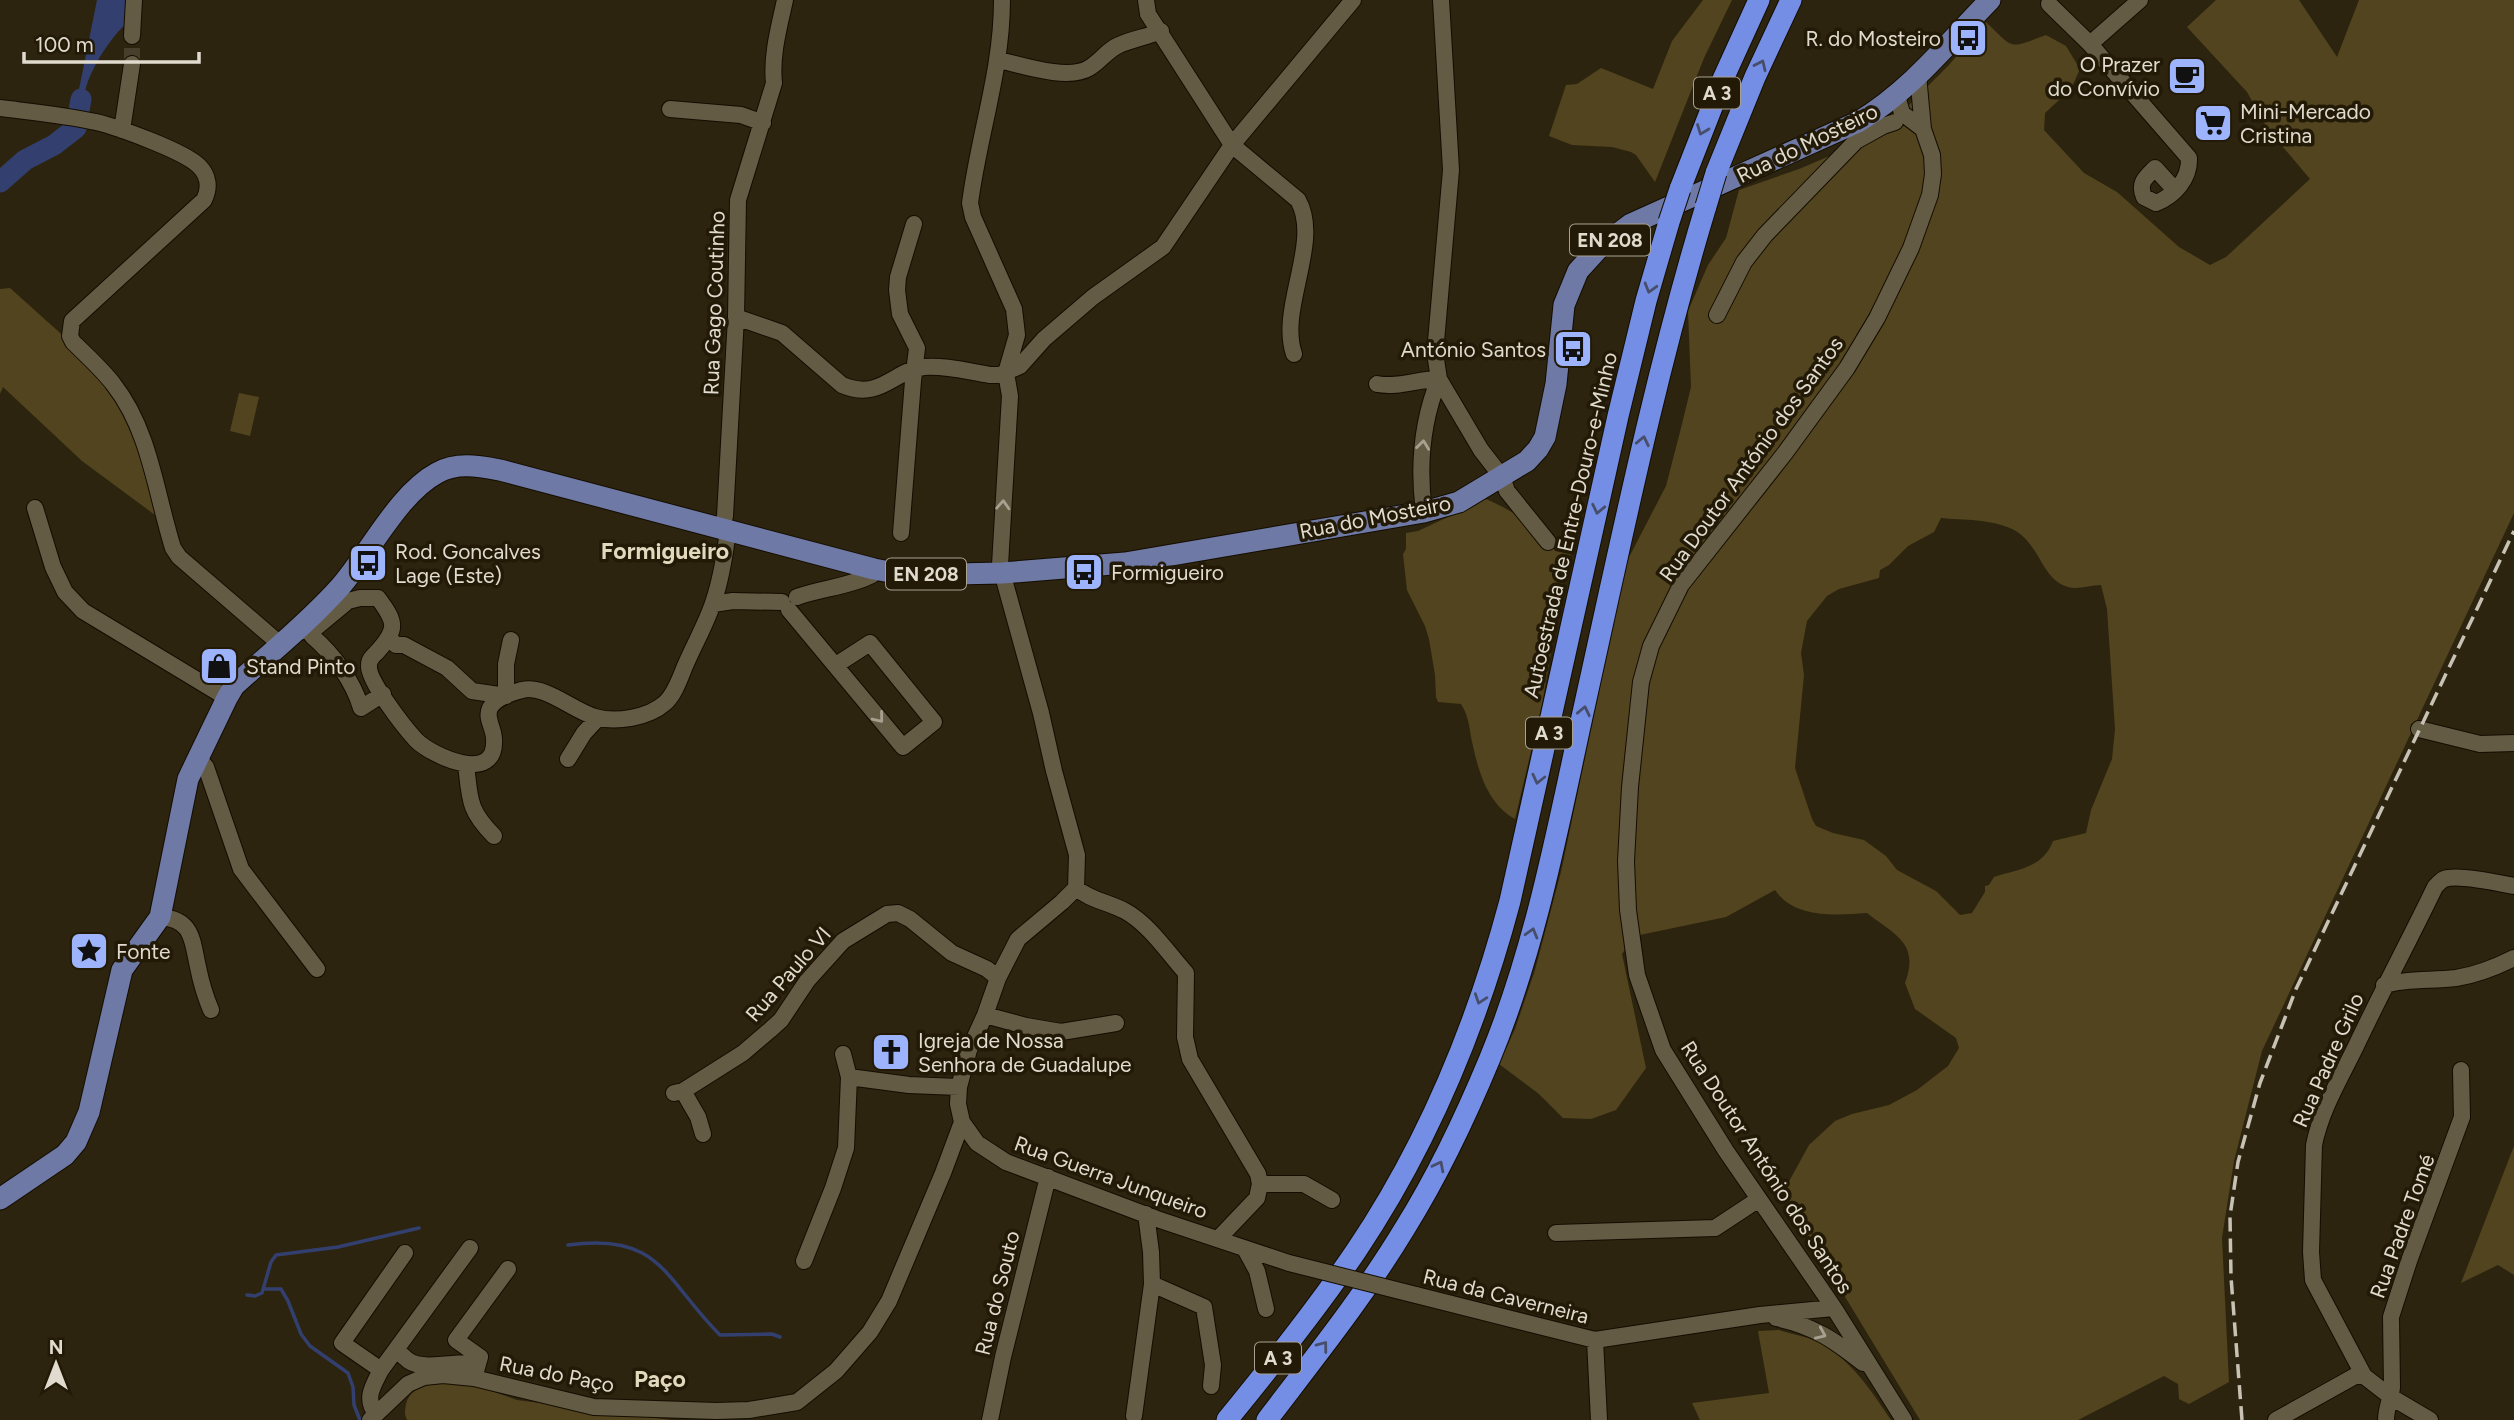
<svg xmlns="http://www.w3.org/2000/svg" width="2514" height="1420" font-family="Figtree,sans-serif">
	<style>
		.green { fill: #52441e; fill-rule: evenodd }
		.water { fill: #33406f }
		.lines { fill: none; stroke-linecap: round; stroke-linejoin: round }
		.stream { stroke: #33406f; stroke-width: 3.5 }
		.river { stroke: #33406f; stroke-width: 21 }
		.minor-tunnel { stroke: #473f2c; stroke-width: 16; stroke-dasharray: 16 8; stroke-linecap: butt }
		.minor-casing { stroke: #140d00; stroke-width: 18 }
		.major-casing { stroke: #140d00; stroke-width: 23 }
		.highway-casing { stroke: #140d00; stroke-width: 23 }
		.minor { stroke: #645b45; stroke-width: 16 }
		.major { stroke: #6e79a5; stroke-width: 21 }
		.highway { stroke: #748de5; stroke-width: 21 }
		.rail { stroke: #c7c2b4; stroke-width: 3.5; stroke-dasharray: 14 7; stroke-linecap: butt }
		.minor-bridge-casing { stroke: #140d00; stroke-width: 18; stroke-linecap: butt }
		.highway-bridge-casing { stroke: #140d00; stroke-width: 23; stroke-linecap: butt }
		.minor-bridge { stroke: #645b45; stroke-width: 16 }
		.highway-bridge { stroke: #748de5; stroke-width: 21 }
		.oneway { stroke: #474e6a }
		.oneway2 { stroke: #a8a190 }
		.labels { text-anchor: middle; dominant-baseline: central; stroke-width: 7; stroke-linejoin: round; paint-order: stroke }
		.shield { fill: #221a06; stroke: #a7a192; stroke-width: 2 }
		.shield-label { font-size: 19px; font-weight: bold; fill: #e0dbce }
		.poi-label { font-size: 21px; fill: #e0dbce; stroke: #221a06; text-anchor: start }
		.street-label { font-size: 21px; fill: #e0dbce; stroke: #221a06 }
		.neighbourhood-label { font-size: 23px; font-weight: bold; fill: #e2d8be; stroke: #221a06 }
	</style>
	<rect width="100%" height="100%" fill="#2c240f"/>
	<!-- green -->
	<path class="green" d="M 1703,0 L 1732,0 L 1704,58 L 1655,182 L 1636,155 L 1631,152 L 1612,147 L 1572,145 L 1549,136 L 1566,85 L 1577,84 L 1601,68 L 1653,89 L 1672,41 Z
		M 2216,0 L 2299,0 L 2337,57 L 2359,0 L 2514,0 L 2514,513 L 2262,1051 L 2234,1161 L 2222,1238 L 2229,1382 L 2189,1404 L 2179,1399 L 2178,1384 L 2164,1376 L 2078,1420 L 1920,1420 L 1819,1254 L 1788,1215 L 1786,1201 L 1780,1190 L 1787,1185 L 1809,1145 L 1835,1121 L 1852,1114 L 1889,1105 L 1917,1090 L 1948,1066 L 1959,1048 L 1956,1038 L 1915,1009 L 1905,983 C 1920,943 1895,935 1867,913 C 1836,915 1795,919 1775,890 L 1726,917 L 1635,936 L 1622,954 L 1646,1068 L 1616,1110 L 1591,1119 L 1563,1118 L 1539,1094 L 1499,1064 L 1515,1029 L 1535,970 L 1561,872 L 1626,563 L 1666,486 L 1681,428 L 1691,387 L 1688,311 L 1708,265 L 1726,238 L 1739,190 L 1799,169 L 1879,135 L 1948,66 L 1986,22 C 2015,50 2008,49 2046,35 L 2066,46 L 2080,69 L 2071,89 L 2045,113 L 2044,130 L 2084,173 L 2117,192 L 2179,247 L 2210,265 L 2226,257 L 2310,179 L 2267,128 L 2247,92 L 2187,27 ZM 1941,518 C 1963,520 1991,519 2012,529 C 2040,542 2041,580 2068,587 C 2077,590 2091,585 2101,585 L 2107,609 L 2115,729 L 2112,759 L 2091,810 L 2086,833 L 2053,841 C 2043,868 2018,869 1994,877 L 1989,885 L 1985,886 L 1985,892 L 1972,913 L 1960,915 L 1936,891 L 1897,870 L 1886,856 L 1864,840 L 1833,833 L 1816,826 L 1812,819 L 1795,768 L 1804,675 L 1801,653 L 1807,621 L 1827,596 L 1839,589 L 1879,578 L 1880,570 L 1889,565 L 1908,546 L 1934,532 Z
		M 10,288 L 59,332 L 103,377 L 131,422 L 154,498 L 155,515 L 82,461 L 3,387 L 0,394 L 0,289 Z
		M 239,393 L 259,397 L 250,436 L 230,431 Z
		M 1486,499 C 1505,507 1522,518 1539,529 C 1551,537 1558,545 1572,549 L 1563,582 L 1542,705 L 1515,819 C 1489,805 1479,774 1473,746 C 1469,730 1470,718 1461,704 L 1438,702 L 1436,697 L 1435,675 L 1429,639 L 1425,626 L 1407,590 L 1403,554 L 1406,549 L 1406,533 L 1418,531 Z
		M 2514,1146 L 2514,1275 L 2498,1265 L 2461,1283 Z
		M 1779,1330 C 1791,1334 1805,1336 1816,1341 C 1851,1359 1870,1389 1891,1420 L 1700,1420 L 1692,1403 L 1769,1393 L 1758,1331 Z
		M 466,1382 L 517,1400 L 672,1420 L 407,1420 C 404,1413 405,1411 406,1404 C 412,1380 446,1383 466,1382 Z"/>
	<!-- water -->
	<path class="water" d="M 97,0 L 128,0 L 127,23 C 108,39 75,90 85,116 L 74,114 Z"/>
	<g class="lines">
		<!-- stream -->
		<path class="stream" d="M 568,1245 C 661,1232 664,1279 720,1335 L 772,1334 L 780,1337
			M 265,1289 L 281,1289 L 288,1301 L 301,1334 L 310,1346 L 348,1373 L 353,1387 L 354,1405 L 360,1420
			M 247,1295 L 255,1296 L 262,1293 L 271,1262 L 276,1255 L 338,1247 L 419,1228"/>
		<!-- river -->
		<path class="river" d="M 0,182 L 25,160 L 54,145 L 76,128 L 81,99"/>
		<!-- minor-tunnel -->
		<path class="minor-tunnel" d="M 132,64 L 132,36"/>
		<!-- minor casing -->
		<g class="minor-casing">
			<path id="minor" d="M 1002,0 C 1002,70 979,134 970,203 L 973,217 L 1014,309 L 1017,335 L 1006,373 L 1010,396 L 1000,565 L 1041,713 L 1054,771 L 1077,855 L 1076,888 L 1062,902 L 1018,939 L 998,978 L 985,1015 L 969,1050 L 959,1087 L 958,1104 L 962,1122 L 977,1143 L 1006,1162 L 1157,1219 L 1289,1263
				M 1146,0 L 1148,14 L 1232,145 L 1298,200 C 1322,242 1278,308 1294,354
				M 1441,0 L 1451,170 L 1435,353 L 1439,379 L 1481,450 L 1502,477 L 1507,491 L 1548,542
				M 2049,4 L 2090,44 L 2189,158 C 2190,179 2174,196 2156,203 L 2144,197 C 2138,183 2145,178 2155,168 L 2175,190
				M 132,36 L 134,0
				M 2090,44 L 2140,0
				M 999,60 C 1021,65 1068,81 1089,68 C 1100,62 1107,50 1119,45 C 1132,39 1147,37 1161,31
				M 1897,96 L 1902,113 L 1923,129
				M 0,108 C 32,112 64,115 96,122 C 117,127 184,151 199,166 C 209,176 210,188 204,200 L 72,321 L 70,336 L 73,342 C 87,356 102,369 114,385 C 150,431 156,494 173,548 L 179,557 L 280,644
				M 670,109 L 741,115 L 763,123
				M 122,130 L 132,64
				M 1717,315 L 1744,262 L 1765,235 L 1856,141 L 1883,126 L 1895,122
				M 736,317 L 782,333 L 842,385 C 881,401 892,371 924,367 C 945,365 970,372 990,375 L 999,375 L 1020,366 L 1044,339 L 1093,297 L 1163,247 L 1232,145 L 1353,0
				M 1377,384 C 1398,388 1418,379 1439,379 C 1422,421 1418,467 1424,512
				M 35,508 L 53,567 L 65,592 L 83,611 L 227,698
				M 722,529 L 725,516 L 736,317 L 738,200 L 774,83 C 771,56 779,27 785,0
				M 901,533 L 913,381 L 917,348 L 900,314 L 897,290 L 898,277 L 914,224
				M 797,597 C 822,588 848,587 872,575 L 874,569
				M 713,604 L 733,601 L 782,602
				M 789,610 L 903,747 L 934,722 L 870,643 L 836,665
				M 313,630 L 312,636 C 334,655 353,681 361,708 L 383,694
				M 294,632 L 313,630 L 348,601 L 360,598 L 378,598 C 396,622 398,629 377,652 C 373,656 369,659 369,665 C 367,680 405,728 416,740 C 433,757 497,785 494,739 C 494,728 485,718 490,708 C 496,697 512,693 522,690 C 544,684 572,710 595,717 C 616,723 648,718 665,703 C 675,694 680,678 685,666 C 694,645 706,624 713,603 C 721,580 725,555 728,530
				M 389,638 L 396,645 L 404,645 L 447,668 L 472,691 L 506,696 L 506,664 L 511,640
				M 2419,729 L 2480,744 L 2514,743
				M 198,758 L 206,767 L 241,869 L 317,969
				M 568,759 L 584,733 L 598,718
				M 466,764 C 470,799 468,810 494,836
				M 1076,888 C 1090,900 1108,902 1125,911 C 1149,924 1168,953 1186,973 L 1185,1037 L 1190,1059 L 1258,1174 L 1260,1184 L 1257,1198 L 1218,1239
				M 160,917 C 193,919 192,940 198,967 C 201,982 205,996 211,1010
				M 2384,985 C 2408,978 2431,981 2456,978 C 2476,975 2496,967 2514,958
				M 985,1015 L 1026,1026 L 1061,1032 L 1116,1023
				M 843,1054 L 849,1077
				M 683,1091 L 698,1117 L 703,1134
				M 674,1093 L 683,1091 L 743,1053 L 770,1030 L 781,1020 L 807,981 L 843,941 L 887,914 L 898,913 L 910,919 L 952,953 L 987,969 L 998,978
				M 1260,1184 L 1304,1184 L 1332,1200
				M 1556,1233 L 1715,1228 L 1759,1199
				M 1245,1249 L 1257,1271 L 1266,1309
				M 804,1261 L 833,1188 L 846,1148 L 849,1077 L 909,1085 L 959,1087
				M 1152,1284 L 1204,1307 L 1213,1365 L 1211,1386
				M 1416,1295 L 1595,1340 L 1760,1315 L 1834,1308
				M 1776,1318 C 1814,1326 1834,1340 1863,1363
				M 1595,1340 L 1599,1420
				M 396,1350 C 400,1353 405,1358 409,1361 C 424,1371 459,1361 478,1363
				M 381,1370 L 342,1343 L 405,1253
				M 2364,1376 L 2313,1280 L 2311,1252 L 2314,1145 C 2321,1110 2340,1079 2356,1046 C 2381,993 2409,941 2435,887 C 2437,885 2440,881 2444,879 C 2457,874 2499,883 2514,886
				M 474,1378 L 480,1357 L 456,1340 L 508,1269
				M 376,1414 C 364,1398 373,1386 381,1370 L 470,1248
				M 1134,1416 L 1152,1284 L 1151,1252 L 1146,1214
				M 370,1420 L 408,1384 L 424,1377 L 443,1375 L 474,1378 L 594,1407 L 716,1411 L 749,1410 L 797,1402 L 836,1371 L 870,1332 L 889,1301 L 943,1173 L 962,1122
				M 990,1420 L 1003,1357 L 1048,1177
				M 1904,1420 L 1834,1308 L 1726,1151 L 1663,1050 L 1637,975 L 1628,910 L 1626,861 L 1630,787 L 1641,682 L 1651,646 L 1681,585 L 1785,453 L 1847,368 L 1877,318 L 1911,248 L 1930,195 L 1933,174 L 1932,155 L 1923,129 L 1918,75
				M 2276,1420 L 2355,1376 L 2364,1376 L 2391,1397 L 2430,1420
				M 2386,1420 C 2386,1408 2391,1399 2392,1387 L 2391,1317 L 2409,1261 L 2462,1117 L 2461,1070"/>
		</g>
		<!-- major casing -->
		<g class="major-casing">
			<path id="major" d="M 0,1199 L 65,1155 L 76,1142 L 89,1112 L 122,970 L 160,917 L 188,779 L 227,698 L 234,686 C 269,654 308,623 340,587 C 369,554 398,494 437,473 C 457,462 478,466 500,470 L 874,569 L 906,575 L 1002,573 L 1125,563 L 1424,512 L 1459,502 L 1527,461 L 1538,449 L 1545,437 L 1556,384 L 1564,305 L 1578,271 L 1599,248 L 1631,224 L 1858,122 C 1910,91 1948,43 1990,0"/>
		</g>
		<!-- highway casing -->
		<g class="highway-casing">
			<path id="highway" d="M 1716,173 L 1755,77 L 1791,0
				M 1680,189 L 1723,79 L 1759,0
				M 1227,1420 C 1272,1365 1316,1310 1356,1251 C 1428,1144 1477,1025 1510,901 L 1618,416 L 1646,301 L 1669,222
				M 1267,1420 C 1315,1357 1364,1296 1405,1228 C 1438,1175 1466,1116 1490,1058 C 1535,949 1557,832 1582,717 C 1620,546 1655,374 1706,206"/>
		</g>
		<!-- minor -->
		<use href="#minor" class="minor"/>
		<!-- major -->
		<use href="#major" class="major"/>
		<!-- highway -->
		<use href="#highway" class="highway"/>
		<!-- rail -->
		<path class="rail" d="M 2242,1420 L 2231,1277 L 2230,1216 L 2238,1162 L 2260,1083 L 2296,989 L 2514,531"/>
		<!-- minor-bridge casing -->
		<g class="minor-bridge-casing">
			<path id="minor-bridge" d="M 1289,1263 L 1416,1295"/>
		</g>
		<!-- highway-bridge casing -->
		<g class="highway-bridge-casing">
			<path id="highway-bridge" d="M 1706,206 L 1716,173
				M 1669,222 L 1680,189"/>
		</g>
		<!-- minor-bridge -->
		<use href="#minor-bridge" class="minor-bridge"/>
		<!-- highway-bridge -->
		<use href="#highway-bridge" class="highway-bridge"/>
	</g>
	<!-- one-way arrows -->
	<defs><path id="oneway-chevron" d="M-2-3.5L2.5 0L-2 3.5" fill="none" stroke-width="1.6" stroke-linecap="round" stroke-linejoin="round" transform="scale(1.75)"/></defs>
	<g class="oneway">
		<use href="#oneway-chevron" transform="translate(1761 65) rotate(-65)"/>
		<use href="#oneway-chevron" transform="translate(1702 130) rotate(111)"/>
		<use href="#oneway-chevron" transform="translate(1650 288) rotate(106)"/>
		<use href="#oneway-chevron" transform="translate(1643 441) rotate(-78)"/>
		<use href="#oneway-chevron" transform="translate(1598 509) rotate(102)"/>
		<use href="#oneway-chevron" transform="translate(1584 711) rotate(-78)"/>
		<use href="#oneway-chevron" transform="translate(1538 779) rotate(103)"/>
		<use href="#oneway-chevron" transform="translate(1532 933) rotate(-74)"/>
		<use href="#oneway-chevron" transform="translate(1480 999) rotate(109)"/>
		<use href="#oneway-chevron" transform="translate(1439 1166) rotate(-63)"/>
		<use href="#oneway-chevron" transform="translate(1323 1346) rotate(-53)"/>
	</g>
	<g class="oneway2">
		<use href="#oneway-chevron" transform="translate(1423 445) rotate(-83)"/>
		<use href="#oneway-chevron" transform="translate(1003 505) rotate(-87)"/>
		<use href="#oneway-chevron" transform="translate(879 718) rotate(51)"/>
		<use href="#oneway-chevron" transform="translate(1821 1334) rotate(24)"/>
	</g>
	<!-- icons -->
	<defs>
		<g id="bus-square" transform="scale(2.0125)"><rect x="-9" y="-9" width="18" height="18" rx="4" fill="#9db4fd" stroke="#221a06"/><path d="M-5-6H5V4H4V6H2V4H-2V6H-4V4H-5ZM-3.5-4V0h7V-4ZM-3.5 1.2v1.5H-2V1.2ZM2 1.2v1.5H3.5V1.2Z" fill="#111"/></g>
		<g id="cafe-square" transform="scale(2.0125)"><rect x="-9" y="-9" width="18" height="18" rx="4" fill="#9db4fd" stroke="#221a06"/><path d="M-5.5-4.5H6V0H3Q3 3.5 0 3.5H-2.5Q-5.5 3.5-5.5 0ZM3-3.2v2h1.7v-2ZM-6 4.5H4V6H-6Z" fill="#111"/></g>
		<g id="supermarket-square" transform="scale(2.0125)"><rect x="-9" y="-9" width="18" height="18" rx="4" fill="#9db4fd" stroke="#221a06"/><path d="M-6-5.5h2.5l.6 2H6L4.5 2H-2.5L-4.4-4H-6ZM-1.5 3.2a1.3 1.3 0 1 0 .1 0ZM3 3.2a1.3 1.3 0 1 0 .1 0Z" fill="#111"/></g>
		<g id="shop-square" transform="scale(2.0125)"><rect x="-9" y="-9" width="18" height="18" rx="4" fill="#9db4fd" stroke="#221a06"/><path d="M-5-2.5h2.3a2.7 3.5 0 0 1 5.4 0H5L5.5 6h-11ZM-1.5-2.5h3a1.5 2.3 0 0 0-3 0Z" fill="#111"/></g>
		<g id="sight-square" transform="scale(2.0125)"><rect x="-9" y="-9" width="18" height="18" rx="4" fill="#9db4fd" stroke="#221a06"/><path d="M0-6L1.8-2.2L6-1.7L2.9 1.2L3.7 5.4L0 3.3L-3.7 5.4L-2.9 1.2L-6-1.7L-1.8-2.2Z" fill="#111"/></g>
		<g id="church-square" transform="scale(2.0125)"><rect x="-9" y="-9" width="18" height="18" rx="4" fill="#9db4fd" stroke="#221a06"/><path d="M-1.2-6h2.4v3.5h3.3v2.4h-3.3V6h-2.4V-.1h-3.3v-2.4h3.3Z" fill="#111"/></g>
	</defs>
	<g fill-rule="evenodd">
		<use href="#bus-square" x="1968" y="38"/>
		<use href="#cafe-square" x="2187" y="76"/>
		<use href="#supermarket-square" x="2213" y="123"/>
		<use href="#bus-square" x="1573" y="349"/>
		<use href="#bus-square" x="368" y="563"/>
		<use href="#bus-square" x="1084" y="572"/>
		<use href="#shop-square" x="219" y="666"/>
		<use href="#sight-square" x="89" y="951"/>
		<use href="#church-square" x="891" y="1052"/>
	</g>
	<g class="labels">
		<!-- shield labels -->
		<g class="shield">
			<rect x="1694" y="77.5" width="46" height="31" rx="5"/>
			<rect x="1570" y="224.5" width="80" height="31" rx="5"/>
			<rect x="886" y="558.5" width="80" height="31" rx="5"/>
			<rect x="1526" y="717.5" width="46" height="31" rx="5"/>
			<rect x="1255" y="1342.5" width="46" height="31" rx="5"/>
		</g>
		<g class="shield-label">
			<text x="1717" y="93">A 3</text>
			<text x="1610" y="240">EN 208</text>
			<text x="926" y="574">EN 208</text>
			<text x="1549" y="733">A 3</text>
			<text x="1278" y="1358">A 3</text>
		</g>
		<!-- poi labels -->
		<g class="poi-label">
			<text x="1941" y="38" text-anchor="end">R. do Mosteiro</text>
			<text x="2160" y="64" text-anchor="end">O Prazer<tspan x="2160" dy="24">do Convívio</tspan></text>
			<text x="2240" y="111">Mini-Mercado<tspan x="2240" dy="24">Cristina</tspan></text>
			<text x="1546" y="349" text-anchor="end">António Santos</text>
			<text x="395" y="551">Rod. Goncalves<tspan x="395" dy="24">Lage (Este)</tspan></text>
			<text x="1111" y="572">Formigueiro</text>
			<text x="246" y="666">Stand Pinto</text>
			<text x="116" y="951">Fonte</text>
			<text x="918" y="1040">Igreja de Nossa<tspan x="918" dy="24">Senhora de Guadalupe</tspan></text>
		</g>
		<!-- street labels -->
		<g class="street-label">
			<text transform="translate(1807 143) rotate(-26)">Rua do Mosteiro</text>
			<text transform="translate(714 303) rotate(-88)">Rua Gago Coutinho</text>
			<text transform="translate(1751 459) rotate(-54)">Rua Doutor António dos Santos</text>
			<text transform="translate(1375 517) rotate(-11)">Rua do Mosteiro</text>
			<text transform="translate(1570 525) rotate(-77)">Autoestrada de Entre-Douro-e-Minho</text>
			<text transform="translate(788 974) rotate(-49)">Rua Paulo VI</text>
			<text transform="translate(2328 1060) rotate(-66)">Rua Padre Grilo</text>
			<text transform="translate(1767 1167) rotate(57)">Rua Doutor António dos Santos</text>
			<text transform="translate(1111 1177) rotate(20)">Rua Guerra Junqueiro</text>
			<text transform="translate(2402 1226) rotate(-70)">Rua Padre Tomé</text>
			<text transform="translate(997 1293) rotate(-76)">Rua do Souto</text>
			<text transform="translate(1506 1296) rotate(14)">Rua da Caverneira</text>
			<text transform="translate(557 1374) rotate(11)">Rua do Paço</text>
		</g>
		<!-- neighbourhood labels -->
		<g class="neighbourhood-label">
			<text x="665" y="551">Formigueiro</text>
			<text x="660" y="1379">Paço</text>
		</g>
	</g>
	<!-- north arrow -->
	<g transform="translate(56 1364)" stroke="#221a06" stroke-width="5" paint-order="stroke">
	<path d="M0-5L12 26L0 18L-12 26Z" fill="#e0dbce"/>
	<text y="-10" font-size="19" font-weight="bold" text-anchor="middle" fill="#e0dbce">N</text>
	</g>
	<!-- scale -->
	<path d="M24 52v10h175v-10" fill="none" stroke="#e0dbce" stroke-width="3.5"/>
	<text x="35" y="52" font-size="21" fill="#e0dbce" stroke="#221a06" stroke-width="5" paint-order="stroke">100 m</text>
</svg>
